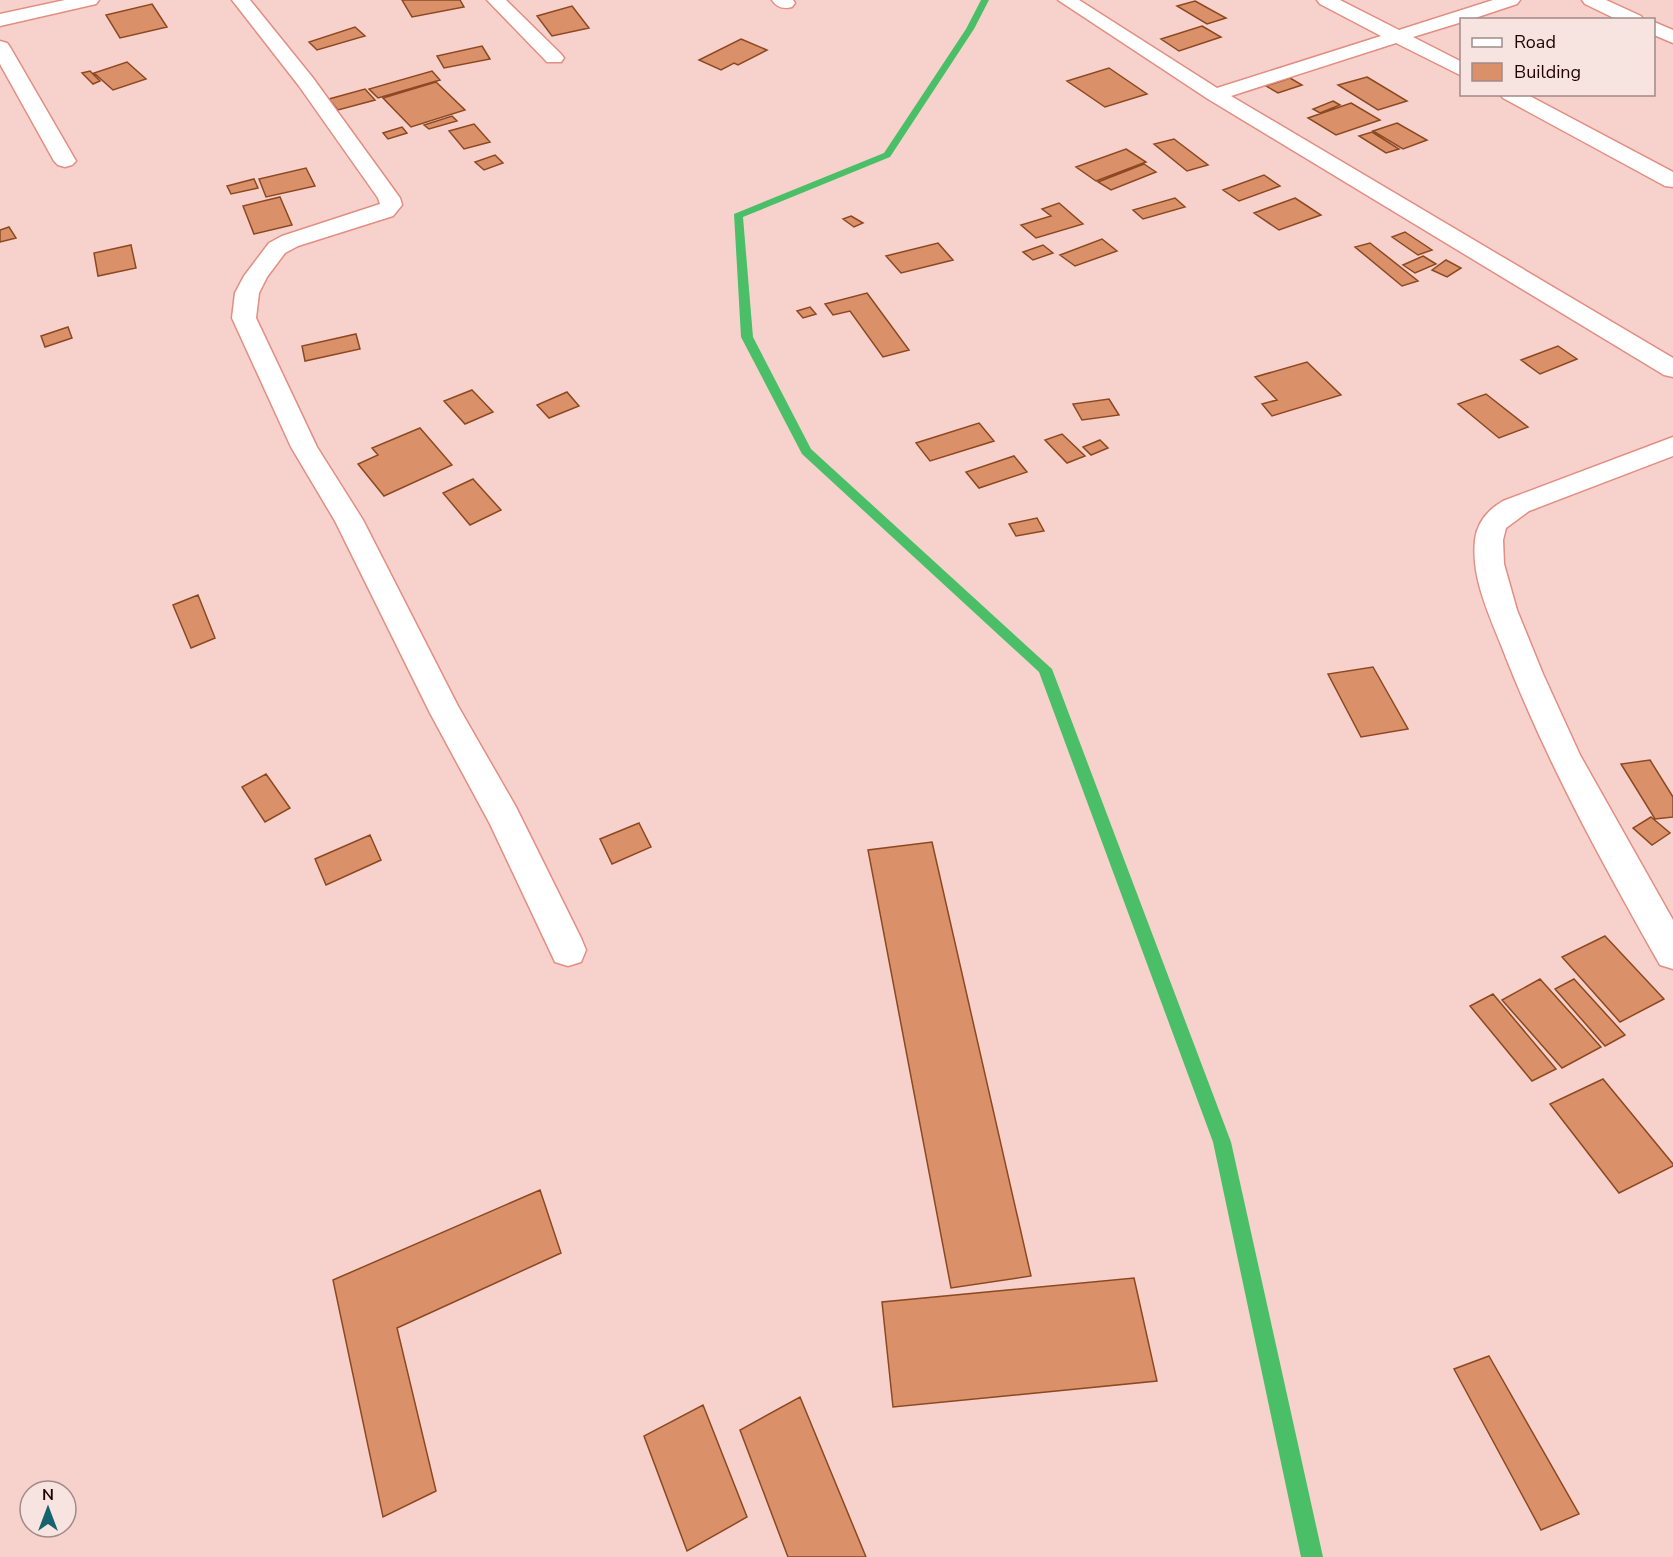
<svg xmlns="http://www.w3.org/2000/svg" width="1673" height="1557" font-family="'Nunito Sans',sans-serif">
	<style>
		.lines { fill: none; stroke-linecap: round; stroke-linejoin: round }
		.stream { fill: #4bbf67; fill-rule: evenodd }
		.building { fill: #da9069; stroke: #8c4921; stroke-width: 1.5 }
		.street-casing { stroke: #e28e82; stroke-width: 3 }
		.street { fill: #fff; fill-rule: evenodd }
	</style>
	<rect width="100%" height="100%" fill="#f7d2cc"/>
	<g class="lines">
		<!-- stream -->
		<path class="stream" d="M 981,0 L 989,0 L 974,29 L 890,157 L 743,217 L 753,337 L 811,449 L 1052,669 L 1231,1142 L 1323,1557 L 1301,1557 L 1213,1142 L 1039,672 L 802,454 L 741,337 L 734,214 L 884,153 L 966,29 Z"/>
	</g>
	<!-- building -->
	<path class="building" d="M 402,0 L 460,0 L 464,7 L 412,17 Z
		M 1195,1 L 1226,18 L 1207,24 L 1177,6 Z
		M 152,4 L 167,27 L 120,38 L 106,15 Z
		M 572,6 L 589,28 L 552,36 L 537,16 Z
		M 1202,26 L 1221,37 L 1179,51 L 1161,39 Z
		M 355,27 L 365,36 L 317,50 L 309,42 Z
		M 741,39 L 767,50 L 738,65 L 734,63 L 721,70 L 699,60 Z
		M 482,46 L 490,59 L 444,68 L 437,56 Z
		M 127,62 L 146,79 L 113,90 L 94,73 Z
		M 1109,68 L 1147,94 L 1105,107 L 1067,81 Z
		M 90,71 L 100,81 L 93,84 L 82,73 Z
		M 432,71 L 440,80 L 378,98 L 369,89 Z
		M 1367,77 L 1407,101 L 1378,110 L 1338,85 Z
		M 1290,78 L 1302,85 L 1278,93 L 1266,86 Z
		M 436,82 L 465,110 L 411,127 L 383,98 Z
		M 365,89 L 375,100 L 338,110 L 329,99 Z
		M 1333,101 L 1340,105 L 1320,113 L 1313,109 Z
		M 1351,103 L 1380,120 L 1336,135 L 1308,118 Z
		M 452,116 L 457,121 L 429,129 L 424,125 Z
		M 1397,123 L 1427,140 L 1403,149 L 1373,131 Z
		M 474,124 L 490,142 L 464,149 L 449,131 Z
		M 402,127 L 407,133 L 388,139 L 383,133 Z
		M 1372,132 L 1399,149 L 1386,153 L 1359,136 Z
		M 1174,139 L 1208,165 L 1187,171 L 1154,144 Z
		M 1126,149 L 1146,162 L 1096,181 L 1076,167 Z
		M 495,155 L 503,163 L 484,170 L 475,162 Z
		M 1144,164 L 1156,172 L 1111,190 L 1098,182 Z
		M 306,168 L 315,186 L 266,197 L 259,179 Z
		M 1264,175 L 1280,186 L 1239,201 L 1223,190 Z
		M 254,179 L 258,188 L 231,194 L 227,186 Z
		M 280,197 L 292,225 L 254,234 L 243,206 Z
		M 1175,198 L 1185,207 L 1143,219 L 1133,210 Z
		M 1295,198 L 1321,215 L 1279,230 L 1254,213 Z
		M 1059,203 L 1083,224 L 1036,238 L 1021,225 L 1051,216 L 1042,209 Z
		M 851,216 L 863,223 L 854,227 L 843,219 Z
		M 9,227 L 16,238 L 0,242 L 0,230 Z
		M 1405,232 L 1432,250 L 1418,255 L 1392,237 Z
		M 1102,239 L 1117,251 L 1075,266 L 1060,255 Z
		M 938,243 L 953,260 L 901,273 L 886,256 Z
		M 1370,243 L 1418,281 L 1402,286 L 1355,247 Z
		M 131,245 L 136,268 L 98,276 L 94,253 Z
		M 1043,245 L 1053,253 L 1033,260 L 1023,252 Z
		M 1423,256 L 1436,264 L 1415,273 L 1403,265 Z
		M 1446,260 L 1461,268 L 1447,277 L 1432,270 Z
		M 867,293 L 909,350 L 883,357 L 850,311 L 833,315 L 825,304 Z
		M 810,307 L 816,314 L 803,318 L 797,311 Z
		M 68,327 L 72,338 L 45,347 L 41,336 Z
		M 356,334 L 360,349 L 305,361 L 302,346 Z
		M 1558,346 L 1577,359 L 1540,374 L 1521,360 Z
		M 1307,362 L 1341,395 L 1272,416 L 1262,404 L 1277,400 L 1255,377 Z
		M 472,390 L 493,412 L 465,424 L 444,401 Z
		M 567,392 L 579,406 L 549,418 L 537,405 Z
		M 1486,394 L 1528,427 L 1499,438 L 1458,404 Z
		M 1109,399 L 1119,415 L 1082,420 L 1073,404 Z
		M 979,423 L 994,441 L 930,461 L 916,443 Z
		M 420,428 L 452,465 L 384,496 L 358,464 L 378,455 L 372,448 Z
		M 1062,434 L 1085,456 L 1067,463 L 1045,440 Z
		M 1100,440 L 1108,448 L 1091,455 L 1083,447 Z
		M 1014,456 L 1027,472 L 979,488 L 966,472 Z
		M 473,479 L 501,510 L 470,525 L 443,493 Z
		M 1037,518 L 1044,531 L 1016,536 L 1009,524 Z
		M 198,595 L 215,638 L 191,648 L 173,605 Z
		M 1373,667 L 1408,729 L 1361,737 L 1328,674 Z
		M 1650,760 L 1673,797 L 1673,817 L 1655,819 L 1621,764 Z
		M 266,774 L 290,808 L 265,822 L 242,787 Z
		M 1651,817 L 1670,833 L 1652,845 L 1633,828 Z
		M 639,823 L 651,847 L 612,864 L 600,839 Z
		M 370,835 L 381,860 L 326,885 L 315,859 Z
		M 932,842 L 1031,1276 L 951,1288 L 868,850 Z
		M 1605,936 L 1664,999 L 1620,1022 L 1562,957 Z
		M 1540,979 L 1601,1047 L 1562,1068 L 1502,1000 Z
		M 1574,979 L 1625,1035 L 1605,1046 L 1555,989 Z
		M 1493,994 L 1556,1069 L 1532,1081 L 1470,1006 Z
		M 1603,1079 L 1673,1164 L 1673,1166 L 1619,1193 L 1550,1104 Z
		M 540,1190 L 561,1253 L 397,1328 L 436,1491 L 383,1517 L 333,1280 Z
		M 1134,1278 L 1157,1381 L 893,1407 L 882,1302 Z
		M 1489,1356 L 1579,1514 L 1541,1530 L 1454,1369 Z
		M 800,1397 L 866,1557 L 788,1557 L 740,1430 Z
		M 703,1405 L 747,1517 L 687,1551 L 644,1436 Z"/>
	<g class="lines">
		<!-- street casing -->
		<g class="street-casing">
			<path id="street" d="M 65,0 L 99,0 L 96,4 L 0,26 L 0,14 Z
				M 232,0 L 250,0 L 313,78 L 400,198 L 402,205 L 393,216 L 298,246 L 285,253 L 267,277 L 259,293 L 256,318 L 317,447 L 363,520 L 458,706 L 516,807 L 581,938 L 586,950 L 581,962 L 568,966 L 555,962 L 490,824 L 430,713 L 335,521 L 291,447 L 232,318 L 235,293 L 244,276 L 269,243 L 282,236 L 380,204 L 378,198 L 299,86 Z
				M 487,0 L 506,0 L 561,54 L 564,58 L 561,62 L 547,62 Z
				M 772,0 L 793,0 L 795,3 L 792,7 C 784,9 777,8 772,0 Z
				M 1058,0 L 1079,0 L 1217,88 L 1381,36 L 1320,4 L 1317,0 L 1340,0 L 1399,30 L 1493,0 L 1520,0 L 1517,4 L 1469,20 L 1462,20 L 1462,22 L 1413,37 L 1462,62 L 1462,76 L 1396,43 L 1231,96 L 1673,358 L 1673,377 L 1664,375 L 1208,99 Z
				M 1582,0 L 1606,0 L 1641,16 L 1643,20 L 1618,20 L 1585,4 Z
				M 1654,22 L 1673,30 L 1673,43 L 1654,35 Z
				M 0,41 L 7,43 L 10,47 L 76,161 L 72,165 L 65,167 L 58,165 L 54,161 L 0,64 Z
				M 1500,94 L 1526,94 L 1673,172 L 1673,187 L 1665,186 L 1503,98 Z
				M 1673,437 L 1673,456 L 1529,511 L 1506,528 L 1503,540 L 1504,564 L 1517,610 L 1543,674 L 1580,755 L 1673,920 L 1673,969 L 1660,965 C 1601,861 1544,757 1501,645 C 1488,612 1471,576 1475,540 C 1477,522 1489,509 1503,501 Z"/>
		</g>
		<!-- street -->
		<use href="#street" class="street"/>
	</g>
	<!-- legend -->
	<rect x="1460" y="18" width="195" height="78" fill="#f7e4e1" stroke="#a18a88" stroke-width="1.5"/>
	<rect x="1472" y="38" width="30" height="9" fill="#ffffff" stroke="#a18a88" stroke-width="1.5"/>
	<text x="1514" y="48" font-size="18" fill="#200302">Road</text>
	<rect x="1472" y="63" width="30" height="18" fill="#da9069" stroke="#a18a88" stroke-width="1.5"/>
	<text x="1514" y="78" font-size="18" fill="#200302">Building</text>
	<!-- north arrow -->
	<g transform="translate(48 1509)"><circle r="28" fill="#f7e4e1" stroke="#a18a88" stroke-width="1.5"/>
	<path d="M0-4.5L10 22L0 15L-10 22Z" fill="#16636d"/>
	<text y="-9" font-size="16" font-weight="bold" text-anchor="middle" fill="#200302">N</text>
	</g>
</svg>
